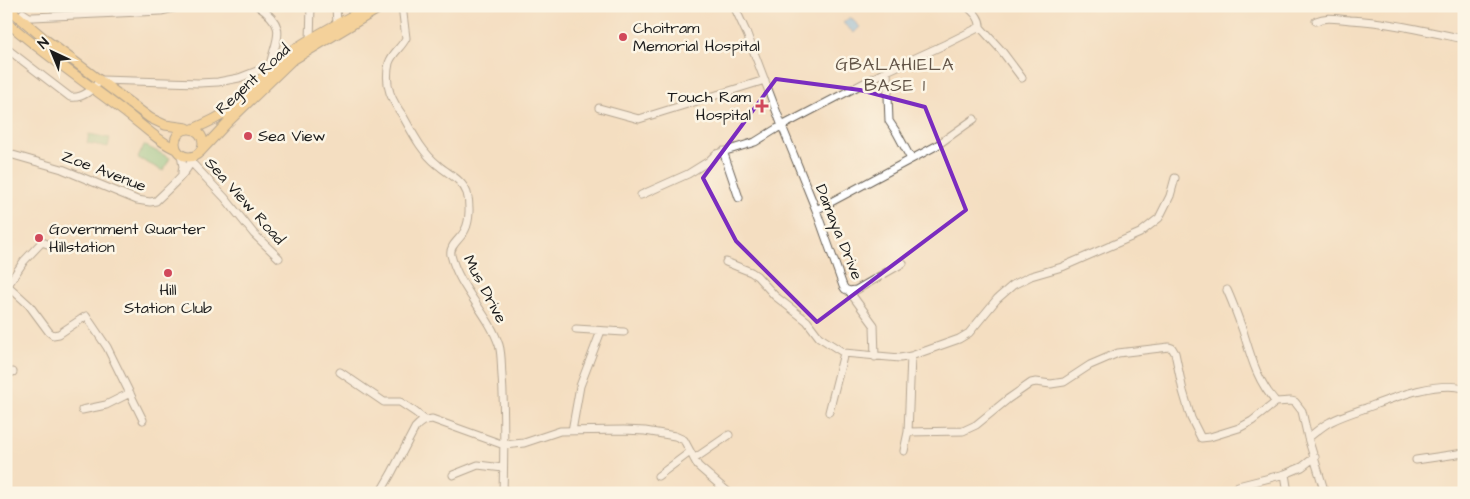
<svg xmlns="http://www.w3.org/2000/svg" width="1470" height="499" font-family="'Architects Daughter',sans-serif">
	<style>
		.green { fill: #7dc887; stroke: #4c7252 }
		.water { fill: #7abdf0; stroke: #4b6c86 }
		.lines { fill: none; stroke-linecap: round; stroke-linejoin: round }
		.minor-casing { stroke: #686056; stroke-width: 9 }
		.major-casing { stroke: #686056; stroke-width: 11 }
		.minor { stroke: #fff; stroke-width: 7 }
		.major { stroke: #f4c26a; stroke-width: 9 }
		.marked { fill: none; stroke: #7b2cbf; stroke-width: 4; stroke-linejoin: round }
		.poi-dot { fill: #d1495b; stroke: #fcf5e5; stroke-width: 2 }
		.labels { text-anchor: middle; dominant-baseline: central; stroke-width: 5; stroke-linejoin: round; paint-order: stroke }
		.poi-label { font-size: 16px; fill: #1c1c1c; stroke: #fcf5e5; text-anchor: start }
		.street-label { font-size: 16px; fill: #1c1c1c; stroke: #fcf5e5 }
		.neighbourhood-label { font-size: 18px; letter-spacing: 1px; fill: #625447; stroke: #fcf5e5 }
	</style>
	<rect width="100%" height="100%" fill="#fcf5e5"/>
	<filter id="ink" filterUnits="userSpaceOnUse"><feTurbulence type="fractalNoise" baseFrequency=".02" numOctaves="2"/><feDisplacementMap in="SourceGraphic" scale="10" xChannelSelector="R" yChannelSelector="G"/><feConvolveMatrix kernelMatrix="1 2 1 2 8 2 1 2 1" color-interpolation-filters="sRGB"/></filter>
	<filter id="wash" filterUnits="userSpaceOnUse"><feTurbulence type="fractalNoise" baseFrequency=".0096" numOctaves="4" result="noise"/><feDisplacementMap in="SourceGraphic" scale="20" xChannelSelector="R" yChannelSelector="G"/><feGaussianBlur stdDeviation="1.12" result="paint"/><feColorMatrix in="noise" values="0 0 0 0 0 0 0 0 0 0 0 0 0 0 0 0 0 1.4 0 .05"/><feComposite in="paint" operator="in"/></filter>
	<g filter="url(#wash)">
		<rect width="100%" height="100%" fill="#f4dec1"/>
		<!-- green -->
		<path class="green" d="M 89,134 L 110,138 L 108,147 L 87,143 Z
			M 144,145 L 170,158 L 163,171 L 138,158 Z"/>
		<!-- water -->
		<path class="water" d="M 850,17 L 860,27 L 854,33 L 843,23 Z"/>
	</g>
	<g filter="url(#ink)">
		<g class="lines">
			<!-- minor casing -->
			<g class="minor-casing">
				<path id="minor" d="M 258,6 C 291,29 274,39 269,70
					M 336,6 L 337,25
					M 402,6 L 406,38 C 402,47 392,53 389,63 C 387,72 387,84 390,93 C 393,101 398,109 403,116 C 413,134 422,152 438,165 C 448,174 462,179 467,193 C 470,203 470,221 465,230 C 461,239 449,245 451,255 C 459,288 489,314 499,345 C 502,355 501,366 502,376 C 505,415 504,454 503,493
					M 734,6 L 747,34 L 782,126 L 816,210 L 843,286 L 845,289 L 849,291 L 874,325 L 875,357
					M 967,6 C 973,12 981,18 980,27
					M 23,13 L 29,17 L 33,17 L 161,11 L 182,6
					M 1316,21 C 1327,16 1337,19 1350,20 C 1388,22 1426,31 1464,39
					M 980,27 L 1001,50 L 1022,78
					M 310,40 L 311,6
					M 6,48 L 70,97 C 83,99 93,89 101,80 L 199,83 L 218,82 L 239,78 L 270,66
					M 887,71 L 889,121 L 897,133 L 911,159
					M 599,108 L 639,119 L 765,80
					M 723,151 L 739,198
					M 6,153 L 62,169 L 137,200 L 150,202 L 156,201 C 167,190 190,171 193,156
					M 181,155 L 183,167 L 182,172
					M 191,162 L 225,198 L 254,234 L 279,258
					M 641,195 L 688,174 L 709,161 L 716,154 L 755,142 L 776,129 L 887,71 L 946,44 L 980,27
					M 816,210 L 936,146 L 974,119
					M 726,262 L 751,272 L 757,276 L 775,296 L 807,321 L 819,337 L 844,353 L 900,358 L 911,356 L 959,339 L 969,333 L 997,299 L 1013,285 L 1031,276 L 1062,267 L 1140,233 L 1159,218 L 1170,196 L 1175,178
					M 6,284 L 29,305 L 49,332 L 53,335 L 59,334 L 86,316 L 107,347 L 143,420
					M 8,285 L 24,261 L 42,242 L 53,246
					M 1227,290 C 1233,303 1238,317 1243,331 C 1251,357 1257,381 1276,402
					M 849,291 L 856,290 L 903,263
					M 576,329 L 624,332
					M 340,372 L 384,402 L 400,402 L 415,412 L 425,420
					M 6,373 L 13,372
					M 82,410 L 106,405 L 130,393
					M 829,412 L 844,353
					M 572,431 L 580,386 L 601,331
					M 908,432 L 963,431 L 976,425 L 1008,399 L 1031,383 L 1036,382 L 1051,384 L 1064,382 L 1090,365 L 1118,353 L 1169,347 L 1172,348 L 1175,353 L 1183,391 L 1191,418 L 1201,438 L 1210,437 L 1239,428 L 1252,421 L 1276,402 L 1291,401 L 1295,402 L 1302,411 L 1308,438 L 1325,493
					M 1308,438 C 1315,433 1322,426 1330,422 C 1341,416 1354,412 1366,408 C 1393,398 1435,381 1464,388
					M 904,451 L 908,432 L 911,356
					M 694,459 L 729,435
					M 1416,460 L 1464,453
					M 453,475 L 478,465 L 503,468
					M 658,476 L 690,452
					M 380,493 L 391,474 L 415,428 C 420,422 424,420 432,419 L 504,445 L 524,443 L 560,431 L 624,430 L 645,431 L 675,436 L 684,440 L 698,466 L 729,493
					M 1236,493 L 1238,486 L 1285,474
					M 1288,493 L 1285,474 L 1302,467 L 1315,457"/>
			</g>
			<!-- major casing -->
			<g class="major-casing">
				<path id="major" d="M 6,6 L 46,40 L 150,118 L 165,125 L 187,128
					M 6,21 C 44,55 86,82 126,113 C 141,124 160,143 176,149
					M175 143a14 14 0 1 1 28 0a14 14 0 1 1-28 0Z
					M 193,129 C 205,124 217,119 228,111 C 249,95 265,72 286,55 C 312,36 342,22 370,6
					M 200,152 L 228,122 L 291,61 L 383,6"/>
			</g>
			<!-- minor -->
			<use href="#minor" class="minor"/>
			<!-- major -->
			<use href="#major" class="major"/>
		</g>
	</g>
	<!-- marked area -->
	<path d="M0 0H1470V499H0ZM 776,79 L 860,90 L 925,107 L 966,210 L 817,322 L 736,241 L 703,178 Z" fill="#f4dec1" fill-opacity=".55" fill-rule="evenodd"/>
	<path class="marked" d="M 776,79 L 860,90 L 925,107 L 966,210 L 817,322 L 736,241 L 703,178 Z"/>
	<!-- markers -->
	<g class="poi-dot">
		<circle cx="623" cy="37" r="5"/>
		<path d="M759.5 98.5h5v5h5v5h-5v5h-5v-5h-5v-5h5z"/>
		<circle cx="248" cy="136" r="5"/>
		<circle cx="39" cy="238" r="5"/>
		<circle cx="168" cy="273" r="5"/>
	</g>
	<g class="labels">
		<!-- poi labels -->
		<g class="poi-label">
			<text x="633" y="28">Choitram<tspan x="633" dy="18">Memorial Hospital</tspan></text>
			<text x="751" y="97" text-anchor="end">Touch Ram<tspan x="751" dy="18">Hospital</tspan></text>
			<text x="258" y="136">Sea View</text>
			<text x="49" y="229">Government Quarter<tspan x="49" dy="18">Hillstation</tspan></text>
			<text x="168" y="290" text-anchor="middle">Hill<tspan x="168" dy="18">Station Club</tspan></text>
		</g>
		<!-- street labels -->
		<g class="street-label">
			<text transform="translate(253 79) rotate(-43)">Regent Road</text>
			<text transform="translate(104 171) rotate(21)">Zoe Avenue</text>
			<text transform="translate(245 201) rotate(48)">Sea View Road</text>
			<text transform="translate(839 232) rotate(68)">Damaya Drive</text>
			<text transform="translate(485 289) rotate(62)">Mus Drive</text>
		</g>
		<!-- neighbourhood labels -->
		<g class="neighbourhood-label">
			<text x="895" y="64">GBALAHIELA<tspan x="895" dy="21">BASE 1</tspan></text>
		</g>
	</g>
	<!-- margin -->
	<rect width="1470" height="499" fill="none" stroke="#fcf5e5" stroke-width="25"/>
	<!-- north arrow -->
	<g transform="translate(52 52) rotate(316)" stroke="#fcf5e5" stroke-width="4" paint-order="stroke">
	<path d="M0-4L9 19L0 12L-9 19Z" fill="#1c1c1c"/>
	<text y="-8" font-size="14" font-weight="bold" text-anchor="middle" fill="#1c1c1c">N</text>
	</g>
</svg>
